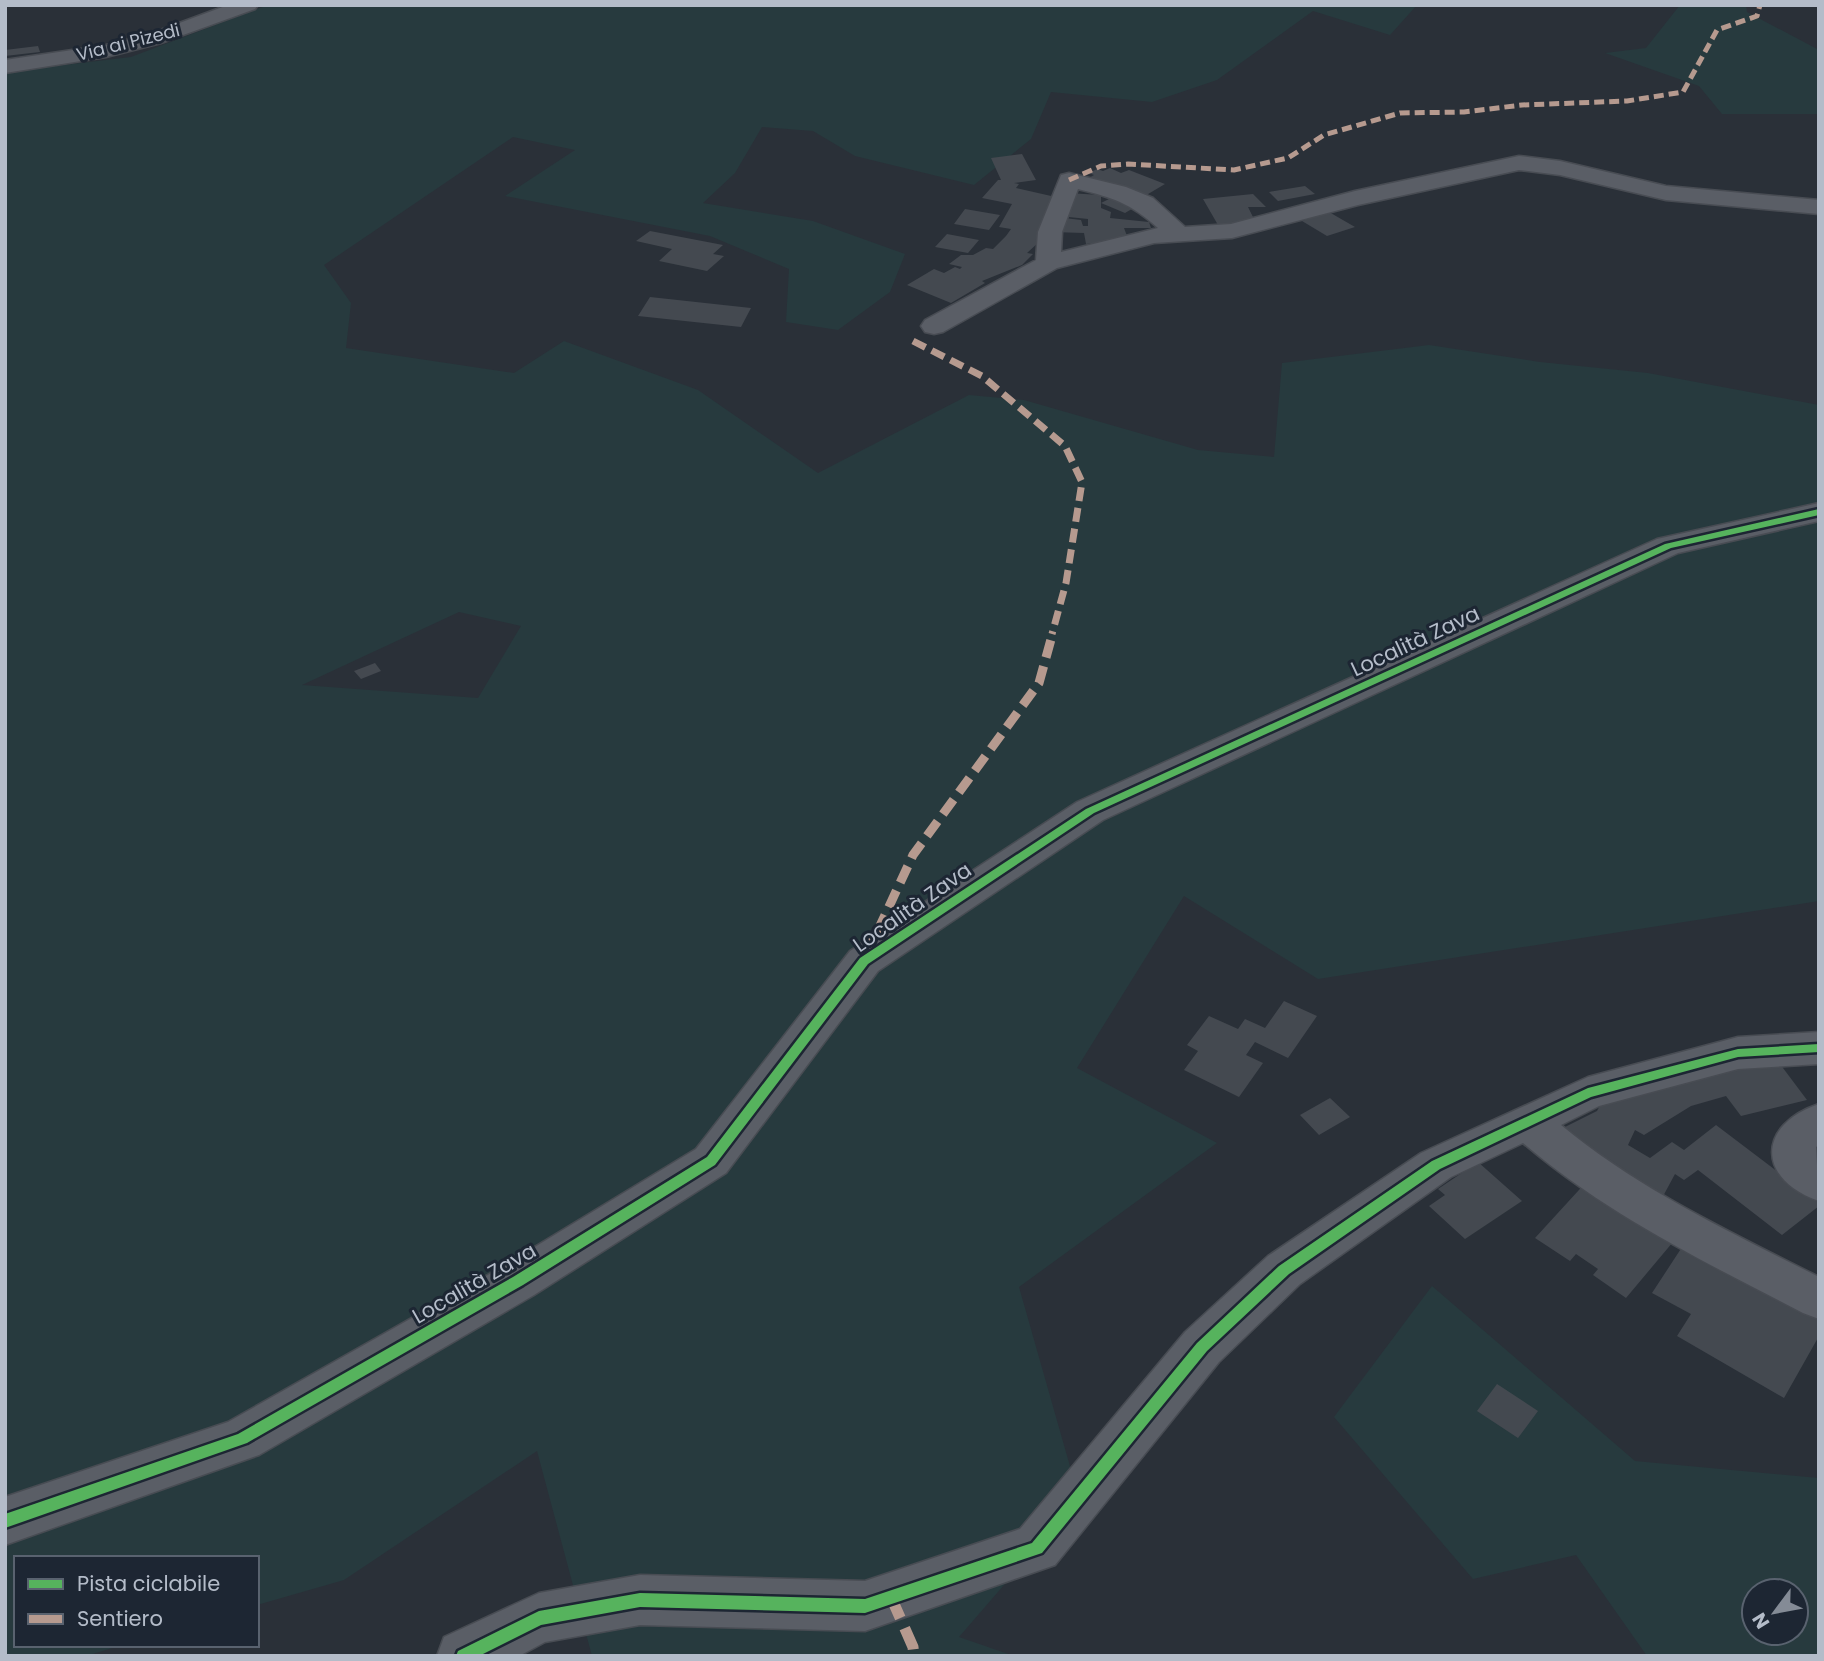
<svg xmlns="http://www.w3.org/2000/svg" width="1824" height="1661" font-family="Poppins,sans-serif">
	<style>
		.green { fill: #273a3e; fill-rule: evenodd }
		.building { fill: #444950 }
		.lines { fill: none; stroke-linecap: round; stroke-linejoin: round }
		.minor-casing { stroke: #484c53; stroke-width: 3 }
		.minor { fill: #5a5e66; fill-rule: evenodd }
		.quiet-far3 { stroke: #b69a8f; stroke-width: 5; stroke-dasharray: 10 5; stroke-linecap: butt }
		.quiet-far2 { stroke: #b69a8f; stroke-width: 7; stroke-dasharray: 14 7; stroke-linecap: butt }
		.quiet-far1 { stroke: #b69a8f; stroke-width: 9; stroke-dasharray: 18 9; stroke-linecap: butt }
		.quiet { stroke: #b69a8f; stroke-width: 11; stroke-dasharray: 23 11; stroke-linecap: butt }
		.cycleway-casing { stroke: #1d2633; stroke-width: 5 }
		.cycleway { fill: #56b35d; fill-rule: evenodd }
		.labels { text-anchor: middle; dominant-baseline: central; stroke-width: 6; stroke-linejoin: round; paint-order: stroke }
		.far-street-label { font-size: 18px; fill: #b4bcc9; stroke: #1d2633 }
		.street-label { font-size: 21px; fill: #b4bcc9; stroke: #1d2633 }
	</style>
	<rect width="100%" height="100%" fill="#2a3038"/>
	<!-- green -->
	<path class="green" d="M 268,5 L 1417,5 L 1390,35 L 1313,11 L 1217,80 L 1152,102 L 1051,92 L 1031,139 L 974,185 L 855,156 L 813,131 L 762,127 L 735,173 L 703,203 L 813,221 L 905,254 L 890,292 L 838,330 L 786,322 L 789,269 L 710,236 L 505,196 L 575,150 L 513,137 L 324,265 L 351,303 L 346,348 L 514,373 L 564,341 L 698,390 L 818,473 L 969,395 L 1024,400 L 1198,450 L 1274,457 L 1282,363 L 1429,345 L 1540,362 L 1648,373 L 1819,405 L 1819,901 L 1318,979 L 1184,896 L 1077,1068 L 1217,1143 L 1019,1287 L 1079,1498 L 959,1637 L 1014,1656 L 592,1656 L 537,1451 L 344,1580 L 257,1605 L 257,1558 L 16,1558 L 16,1645 L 122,1645 L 86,1656 L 5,1656 L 5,72 L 131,57 ZM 459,612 L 521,626 L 478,698 L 302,685 Z
		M 1680,5 L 1746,5 L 1747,12 L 1819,50 L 1819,114 L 1722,114 L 1699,86 L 1605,53 L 1646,48 Z
		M 1432,1286 L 1635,1461 L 1819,1478 L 1819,1656 L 1647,1656 L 1576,1555 L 1473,1579 L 1334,1417 ZM 1754,1591 L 1796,1591 L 1796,1633 L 1754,1633 Z"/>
	<!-- building -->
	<path class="building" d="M 38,46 L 40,52 L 5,56 L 5,50 Z
		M 1022,154 L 1036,180 L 1014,183 L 1019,184 L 1016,188 L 1060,198 L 1039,242 L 1027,253 L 1033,254 L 1022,265 L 982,281 L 985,283 L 951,303 L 907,285 L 934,269 L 944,273 L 955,267 L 960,269 L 962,267 L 949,264 L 961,255 L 973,255 L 986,248 L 993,249 L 1006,236 L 1011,229 L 999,227 L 1012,204 L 982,198 L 998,180 L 1001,180 L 991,158 Z
		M 1110,168 L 1121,173 L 1129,170 L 1165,184 L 1138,200 L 1085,180 L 1094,175 L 1089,173 L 1097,169 L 1103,171 Z
		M 1305,186 L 1315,194 L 1278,201 L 1269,192 Z
		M 1067,193 L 1101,195 L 1101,208 L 1111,212 L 1110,218 L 1149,222 L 1151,228 L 1124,228 L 1127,236 L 1125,239 L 1086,244 L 1084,233 L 1052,232 L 1056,217 L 1081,220 L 1083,226 L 1088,226 L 1088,219 L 1059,216 Z
		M 1119,194 L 1142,203 L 1125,213 L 1101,203 Z
		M 1253,194 L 1266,207 L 1248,207 L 1255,221 L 1218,225 L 1203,199 Z
		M 965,209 L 1000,215 L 989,230 L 954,224 Z
		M 1329,212 L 1355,227 L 1327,236 L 1302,221 Z
		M 650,231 L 723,245 L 713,254 L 724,256 L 707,271 L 659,261 L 672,249 L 636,241 Z
		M 947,234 L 979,240 L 968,253 L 935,247 Z
		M 650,297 L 751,308 L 741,327 L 638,316 Z
		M 375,663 L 381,671 L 361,679 L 354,671 Z
		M 1284,1001 L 1317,1016 L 1288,1058 L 1255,1042 L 1246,1055 L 1263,1063 L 1239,1097 L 1184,1070 L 1198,1051 L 1187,1045 L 1209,1016 L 1238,1029 L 1245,1019 L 1265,1028 Z
		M 1745,1055 L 1756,1069 L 1780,1064 L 1807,1100 L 1741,1116 L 1726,1096 L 1691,1106 L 1644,1135 L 1635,1130 L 1628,1145 L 1650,1158 L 1672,1142 L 1684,1150 L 1716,1125 L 1819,1203 L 1819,1206 L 1782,1235 L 1698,1170 L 1684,1180 L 1675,1174 L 1654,1213 L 1555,1132 L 1597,1111 L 1607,1092 Z
		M 1330,1098 L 1350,1117 L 1319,1135 L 1300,1115 Z
		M 1478,1162 L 1522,1201 L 1465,1239 L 1429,1206 L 1445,1195 L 1438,1189 Z
		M 1589,1179 L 1678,1236 L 1626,1298 L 1593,1275 L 1598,1269 L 1576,1254 L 1570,1261 L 1535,1238 Z
		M 1688,1238 L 1819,1320 L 1819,1336 L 1784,1398 L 1677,1336 L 1691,1314 L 1652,1293 Z
		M 1497,1384 L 1538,1411 L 1518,1438 L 1477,1411 Z"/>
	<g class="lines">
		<!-- minor casing -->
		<g class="minor-casing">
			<path id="minor" d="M 228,5 L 258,5 L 255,9 L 161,43 L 106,57 L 5,73 L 5,60 L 106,45 L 147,35 Z
				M 1519,156 L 1560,161 L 1666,186 L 1819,200 L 1819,214 L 1666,200 L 1560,175 L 1519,170 L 1358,205 L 1232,238 L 1154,243 L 1057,268 L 943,332 L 934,334 L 925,332 L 921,326 L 925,320 L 1036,260 L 1038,232 L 1061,175 L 1069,173 L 1126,187 L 1153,198 L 1185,227 L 1231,224 L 1355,191 ZM 1078,189 C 1114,198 1130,203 1158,228 L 1061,252 L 1062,232 Z
				M 1819,503 L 1819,521 L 1678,553 L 1103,820 L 878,971 L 726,1173 L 534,1295 L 259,1455 L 5,1545 L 5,1497 L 228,1422 L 502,1267 L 696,1149 L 850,951 L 1077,802 L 1657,539 Z
				M 1819,1032 L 1819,1064 L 1738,1069 L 1599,1106 L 1561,1125 C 1638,1189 1730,1232 1819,1277 L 1819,1319 L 1803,1313 C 1705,1262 1607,1215 1523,1143 L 1451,1177 L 1300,1284 L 1219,1362 L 1055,1565 L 865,1631 L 640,1625 L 545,1642 L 519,1656 L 437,1656 L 444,1637 L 539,1593 L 640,1575 L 865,1581 L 1020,1529 L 1185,1332 L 1268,1256 L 1421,1153 L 1588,1077 L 1738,1037 Z
				M 1819,1104 L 1819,1145 L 1816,1147 L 1819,1201 C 1757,1180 1756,1125 1819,1104 Z"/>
		</g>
		<!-- minor -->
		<use href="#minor" class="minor"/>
		<!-- quiet-far3 -->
		<path class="quiet-far3" d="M 1069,180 L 1101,166 L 1128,164 L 1234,170 L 1288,158 L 1324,135 L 1400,113 L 1464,112 L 1522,105 L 1627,101 L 1683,92 L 1717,30 L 1757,16 L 1760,5"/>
		<!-- quiet-far2 -->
		<path class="quiet-far2" d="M 913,341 L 982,376 L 1065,446 L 1082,482 L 1066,583 L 1052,634"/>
		<!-- quiet-far1 -->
		<path class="quiet-far1" d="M 866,956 L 913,855 L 1039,683 L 1053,632"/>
		<!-- quiet -->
		<path class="quiet" d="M 891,1597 L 913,1647 L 914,1656"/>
		<!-- cycleway casing -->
		<g class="cycleway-casing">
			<path id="cycleway" d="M 1819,509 L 1819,515 L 1671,548 L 1094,813 L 868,964 L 715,1165 L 523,1285 L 247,1443 L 5,1528 L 5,1514 L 238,1434 L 513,1277 L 707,1157 L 860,958 L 1086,809 L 1665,544 Z
				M 1819,1044 L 1819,1052 L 1738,1057 L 1591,1097 L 1440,1169 L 1289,1274 L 1207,1351 L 1042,1553 L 865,1613 L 640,1607 L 541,1625 L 479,1656 L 456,1656 L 458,1651 L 539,1611 L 640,1593 L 865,1599 L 1032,1543 L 1197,1343 L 1279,1266 L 1432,1161 L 1588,1088 L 1738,1049 Z"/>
		</g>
		<!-- cycleway -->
		<use href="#cycleway" class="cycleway"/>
	</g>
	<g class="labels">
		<!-- far-street labels -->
		<g class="far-street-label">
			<text transform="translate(128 42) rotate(-14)">Via ai Pizedi</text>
		</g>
		<!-- street labels -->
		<g class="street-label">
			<text transform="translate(1415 641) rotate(-25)">Località Zava</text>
			<text transform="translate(912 907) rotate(-35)">Località Zava</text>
			<text transform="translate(474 1283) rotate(-30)">Località Zava</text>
		</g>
	</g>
	<!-- border -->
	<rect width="1824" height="1661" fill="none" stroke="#b4bcc9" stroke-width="14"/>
	<!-- legend -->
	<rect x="14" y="1556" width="245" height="91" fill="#1d2633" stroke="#59626f" stroke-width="2"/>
	<rect x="28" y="1579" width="35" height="10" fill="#56b35d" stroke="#59626f" stroke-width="2"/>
	<text x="77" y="1591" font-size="21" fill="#b4bcc9">Pista ciclabile</text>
	<rect x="28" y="1614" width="35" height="10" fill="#b69a8f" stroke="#59626f" stroke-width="2"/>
	<text x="77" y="1626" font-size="21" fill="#b4bcc9">Sentiero</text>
	<!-- north arrow -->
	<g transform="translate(1775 1612) rotate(238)"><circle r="33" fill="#1d2633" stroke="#59626f" stroke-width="2"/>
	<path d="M0-5L12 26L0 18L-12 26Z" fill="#848b96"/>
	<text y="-10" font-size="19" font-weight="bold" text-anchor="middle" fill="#b4bcc9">N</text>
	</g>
</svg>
